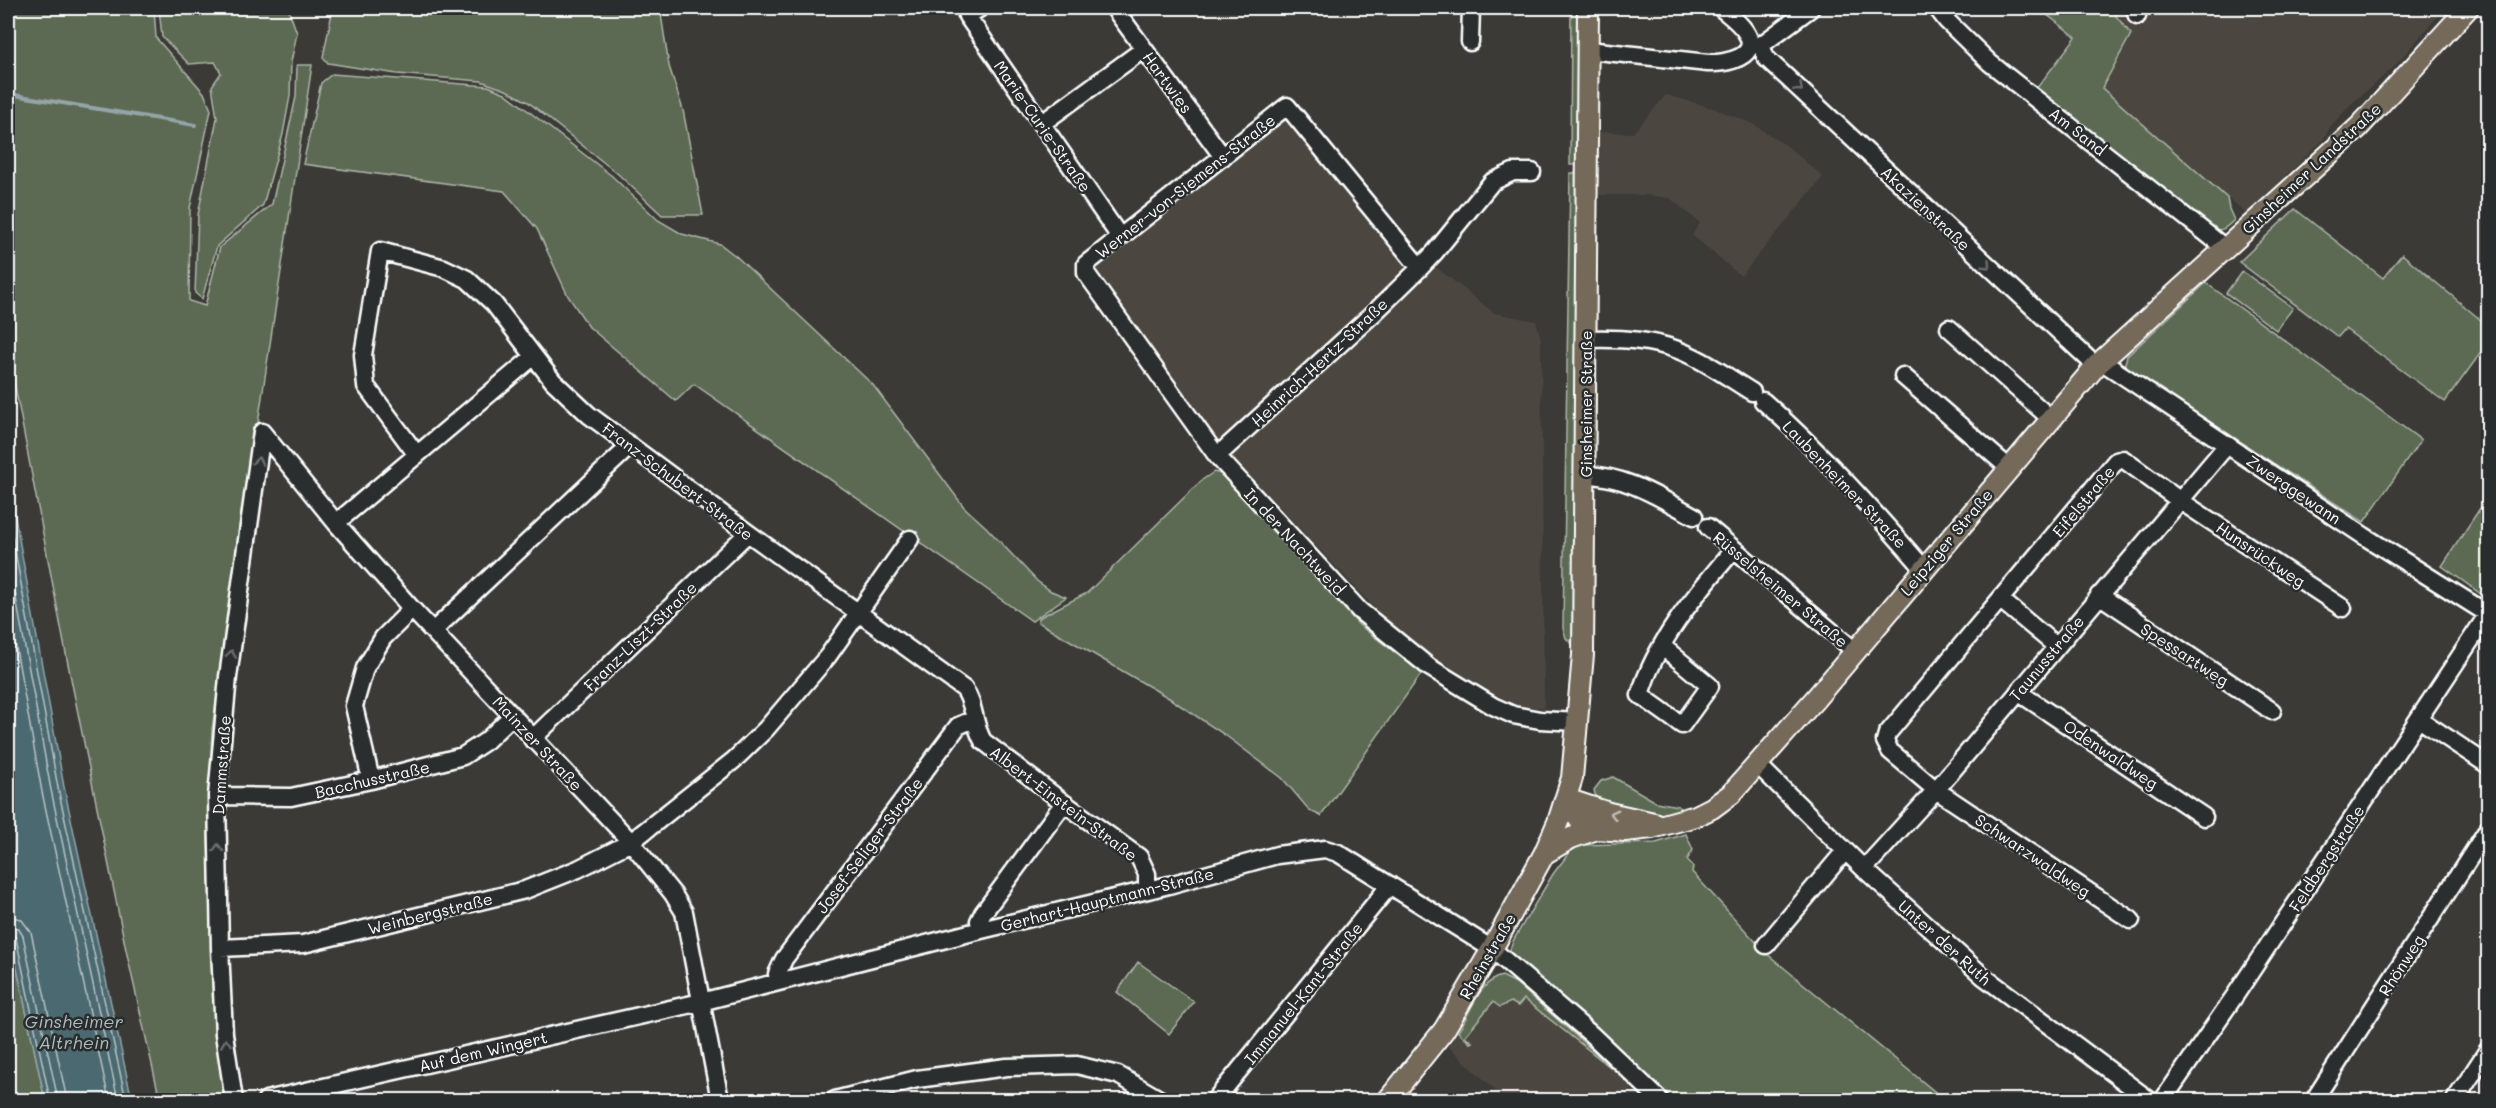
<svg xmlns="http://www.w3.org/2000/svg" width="2496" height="1108" font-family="Mali,sans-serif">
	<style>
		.built { fill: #4b4741 }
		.green { fill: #5c6b53; stroke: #aeb5a9; stroke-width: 1.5 }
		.water { fill: #4c696f; stroke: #94a5a9; stroke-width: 1.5 }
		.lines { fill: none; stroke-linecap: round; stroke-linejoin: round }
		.shore { stroke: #b7c3c5; stroke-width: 1.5 }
		.stream { stroke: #94a5a9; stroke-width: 4 }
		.minor-casing { stroke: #fff; stroke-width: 21 }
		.major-casing { stroke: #fff; stroke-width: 24 }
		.minor { stroke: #2a2d2e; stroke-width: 16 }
		.major { stroke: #746a5a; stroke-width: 20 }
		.oneway { stroke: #6a6c6d }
		.oneway2 { stroke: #c0bcb5 }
		.labels { text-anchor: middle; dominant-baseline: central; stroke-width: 5; stroke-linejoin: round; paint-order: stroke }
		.street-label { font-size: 16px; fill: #fff; stroke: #2a2d2e }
		.water-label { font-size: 18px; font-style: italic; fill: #aebcbe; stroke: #2a2d2e }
	</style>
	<rect width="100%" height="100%" fill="#3b3a37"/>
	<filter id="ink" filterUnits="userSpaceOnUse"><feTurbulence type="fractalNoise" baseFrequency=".0167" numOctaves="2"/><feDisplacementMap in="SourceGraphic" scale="12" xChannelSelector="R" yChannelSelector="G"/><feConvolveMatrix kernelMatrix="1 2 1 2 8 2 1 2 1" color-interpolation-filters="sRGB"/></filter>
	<g filter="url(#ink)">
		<!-- built -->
		<path class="built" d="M 2120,8 L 2445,8 L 2392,69 L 2352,103 L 2330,127 L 2323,140 L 2246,214 L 2102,88 L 2131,34 L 2116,15 Z
			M 1666,95 L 1713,108 L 1753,124 L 1787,146 L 1823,177 L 1741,276 L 1692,235 L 1700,223 L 1670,198 L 1646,195 L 1598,195 L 1599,132 L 1633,133 Z
			M 1283,119 L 1423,280 L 1436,267 L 1494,313 L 1536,321 L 1541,339 L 1544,708 L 1520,706 L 1497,695 L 1430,655 L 1390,624 L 1204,427 L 1091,270 Z
			M 1502,976 L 1516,983 L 1634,1086 L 1623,1100 L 1506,1100 L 1448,1046 L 1469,1017 L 1468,1014 L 1486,984 L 1494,977 Z"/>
		<!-- green -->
		<path class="green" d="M 8,8 L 154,8 L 156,38 L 204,93 L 211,110 L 190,208 L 189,301 L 205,306 L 220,247 L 272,204 L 296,97 L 297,65 L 312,65 L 212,729 L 208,837 L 215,1032 L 228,1100 L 160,1100 L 126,950 L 67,659 L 8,350 Z
			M 159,8 L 288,8 L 297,33 L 291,62 L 290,96 L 283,134 L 263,205 L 217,246 L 202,299 L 195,293 L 198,215 L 217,118 L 212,86 L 221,73 L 215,62 L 189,64 L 162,37 Z
			M 333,8 L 660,8 L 669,66 L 683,110 L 703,215 L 662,215 L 618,174 L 528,102 L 506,90 L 481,81 L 397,74 L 328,63 L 323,57 Z
			M 1571,8 L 1580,8 L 1579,165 L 1570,165 Z
			M 2038,8 L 2120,8 L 2116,16 L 2131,34 L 2102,88 L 2227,198 L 2229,209 L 2234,220 C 2226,228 2222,232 2211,229 L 2036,89 L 2076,37 Z
			M 332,74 L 488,86 L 505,93 L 612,176 L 658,220 L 682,234 L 720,244 L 737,257 L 873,385 L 964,507 L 986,527 L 1037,581 L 1051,591 L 1066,597 L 1032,621 L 694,384 L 676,401 L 589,327 L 568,296 L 537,229 L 504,191 L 303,164 L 321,83 Z
			M 1570,173 L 1579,173 L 1573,645 L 1566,638 L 1563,628 Z
			M 2295,209 L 2383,278 L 2402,254 L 2488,326 L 2488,343 L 2445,402 L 2345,329 L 2338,337 L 2239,262 Z
			M 2242,271 L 2293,308 L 2276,330 L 2226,293 Z
			M 2206,283 L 2421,440 L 2364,522 L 2124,366 L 2127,356 Z
			M 1214,472 L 1224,475 L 1359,625 L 1422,673 L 1321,816 L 1310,811 L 1282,778 L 1225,735 L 1169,698 L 1038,622 L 1038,619 L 1044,615 L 1087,593 L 1202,480 Z
			M 2488,496 L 2488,599 L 2442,566 Z
			M 1613,777 L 1656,802 L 1678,806 L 1682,811 C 1657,820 1619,812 1596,798 L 1594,790 L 1601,781 Z
			M 1686,834 L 1693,850 L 1687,860 L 1693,867 L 1692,872 L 1766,953 L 1945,1100 L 1672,1100 L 1509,952 L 1514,939 L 1553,874 L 1569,853 L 1579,845 L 1656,843 Z
			M 8,926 L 45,1100 L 8,1100 Z
			M 1138,962 L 1194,1002 L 1169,1034 L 1117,992 Z
			M 1502,976 L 1516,983 L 1624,1078 L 1524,999 L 1518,1006 L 1511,1002 L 1500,1007 L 1493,1002 L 1465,1036 L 1472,1042 L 1470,1043 L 1458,1032 C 1470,1015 1478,981 1502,976 Z"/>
		<!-- water -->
		<path class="water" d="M 8,478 L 64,787 L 132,1100 L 45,1100 L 8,926 Z"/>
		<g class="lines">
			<!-- shore -->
			<path class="shore" d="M 8,512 L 58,788 L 126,1100
				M 8,554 L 51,790 L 118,1100
				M 8,604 L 42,792 L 109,1100
				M 8,916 L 21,919 L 31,932 L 67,1100
				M 8,925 L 18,928 L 23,936 L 58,1100
				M 8,933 L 13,934 L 16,938 L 50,1100"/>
			<!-- stream -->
			<path class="stream" d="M 8,94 L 195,125"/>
			<!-- minor casing -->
			<g class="minor-casing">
				<path id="minor" d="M 980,8 L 967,16 L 1120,237
					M 1114,8 L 1223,157
					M 1811,8 L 1761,45 L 1766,58 L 2096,366
					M 1937,8 L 1947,21 L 1990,63 L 2225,248
					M 2135,8 L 2137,16
					M 1470,42 L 1471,8
					M 1588,50 L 1708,63 C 1725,64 1763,57 1745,31 C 1739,22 1729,15 1721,8
					M 1041,124 L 1144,49
					M 1420,268 L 1287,106 L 1086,264 L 1086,273 L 1217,456 L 1360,611 L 1429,667 L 1493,706 L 1513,715 L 1540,720 L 1578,722
					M 1949,328 L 2050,418
					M 1585,339 C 1612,338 1644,339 1669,347 C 1699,356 1726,376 1752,392
					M 2101,361 L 2364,536 L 2488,614 L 2236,994 L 2163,1100
					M 1903,376 L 2009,468
					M 1763,401 C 1822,453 1873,510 1924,569
					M 262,432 L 336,523 L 412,609 L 631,842 L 673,894 L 684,912 L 720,1100
					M 417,455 L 366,386 L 363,355 L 380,251 L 444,268 L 467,279 L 494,304 L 553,381 L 589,415 L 748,533 L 964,689 C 975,704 973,724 983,741 L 1064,803 L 1139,857 L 1147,874 L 1147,889
					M 1217,456 L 1375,312 L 1420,268 L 1435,252 L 1492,182 L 1513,172 L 1532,172
					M 1585,475 C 1625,475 1660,498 1694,516
					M 336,523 L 533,357
					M 1708,527 L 1855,651
					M 2099,595 L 2272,711
					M 2001,600 L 2056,646
					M 433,631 L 630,446
					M 1662,646 L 1710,686 L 1682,725 L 1640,695 C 1656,640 1698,592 1734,549
					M 2018,692 L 2204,817
					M 2419,719 L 2488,765
					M 532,739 L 748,533
					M 1757,764 L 1864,869 L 1983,976 L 2149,1100
					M 371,780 L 354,706 L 365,668 L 383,638 L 412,609
					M 217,796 L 291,797 L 371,780 L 463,756 L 486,741 L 512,716
					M 1864,869 L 1936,790 L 2227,445
					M 2131,920 L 1936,790 L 1890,751 L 1885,741 L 1887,734 L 2116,461 L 2123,459 L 2179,500 L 2343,608
					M 981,930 L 979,921 L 983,913 L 1064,803
					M 1766,945 L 1845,851
					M 220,948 L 303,944 L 525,890 L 578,869 L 631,842 L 734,760 L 766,729 L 828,656 L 910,539
					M 778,981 L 777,974 L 784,959 L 958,726 L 974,719
					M 234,1100 L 224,1034 L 220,948 L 217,796 L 228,677 L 262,432
					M 266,1100 L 701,1002 L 981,930 L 1169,885 L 1277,855 L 1325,849 L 1338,853 L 1492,949 L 1592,1035 L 1660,1100
					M 835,1100 L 917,1079 L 1007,1067 L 1077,1065 L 1118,1075 L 1161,1100
					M 1215,1100 L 1390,885
					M 2314,1100 L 2488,829
					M 2455,1100 L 2488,1050"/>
			</g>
			<!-- major casing -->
			<g class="major-casing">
				<path id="major" d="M 1566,799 L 1580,821 L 1586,825 L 1597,829 L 1625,831 L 1652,828 L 1696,816 L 1712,808 L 1731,794 L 1816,698 L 2096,366 L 2359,127 L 2468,8
					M 1566,799 L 1609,813 L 1654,823
					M 1544,854 L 1571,838 L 1597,829
					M 1388,1100 L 1444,1030 L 1492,949 L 1544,854 L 1558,822 L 1572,778 L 1583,655 L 1588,8"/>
			</g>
			<!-- minor -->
			<use href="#minor" class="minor"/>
			<!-- major -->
			<use href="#major" class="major"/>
		</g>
		<!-- one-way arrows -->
		<defs><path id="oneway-chevron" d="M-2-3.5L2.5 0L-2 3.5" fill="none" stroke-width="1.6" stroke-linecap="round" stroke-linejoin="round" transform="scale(1.5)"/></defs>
		<g class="oneway">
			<use href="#oneway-chevron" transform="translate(1799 88) rotate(43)"/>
			<use href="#oneway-chevron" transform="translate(1987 265) rotate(43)"/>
			<use href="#oneway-chevron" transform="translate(258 461) rotate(-82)"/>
			<use href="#oneway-chevron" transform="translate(231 654) rotate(-82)"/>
			<use href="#oneway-chevron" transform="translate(218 848) rotate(-91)"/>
			<use href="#oneway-chevron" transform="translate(226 1043) rotate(-98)"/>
		</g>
		<use class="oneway2" href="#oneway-chevron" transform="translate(1614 814) rotate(-165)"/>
	</g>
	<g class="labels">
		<!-- street labels -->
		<g class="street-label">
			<text transform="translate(1168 82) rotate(54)">Hartwies</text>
			<text transform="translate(1043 126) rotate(55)">Marie-Curie-Straße</text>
			<text transform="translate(2078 131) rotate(38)">Am Sand</text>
			<text transform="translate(2311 168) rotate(-43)">Ginsheimer Landstraße</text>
			<text transform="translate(1185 186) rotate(-38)">Werner-von-Siemens-Straße</text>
			<text transform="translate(1926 208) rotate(43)">Akazienstraße</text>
			<text transform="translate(1319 362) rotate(-43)">Heinrich-Hertz-Straße</text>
			<text transform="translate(1585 404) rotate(-90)">Ginsheimer Straße</text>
			<text transform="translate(678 481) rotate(37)">Franz-Schubert-Straße</text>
			<text transform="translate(1845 484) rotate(46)">Laubenheimer Straße</text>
			<text transform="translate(2294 489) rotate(34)">Zwerggewann</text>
			<text transform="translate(2083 501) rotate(-50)">Eifelstraße</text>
			<text transform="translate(1295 541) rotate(47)">In der Nachtweid</text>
			<text transform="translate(1946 542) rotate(-50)">Leipziger Straße</text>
			<text transform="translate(2261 554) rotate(34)">Hunsrückweg</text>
			<text transform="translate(1781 589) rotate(40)">Rüsselsheimer Straße</text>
			<text transform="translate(640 636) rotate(-44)">Franz-Liszt-Straße</text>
			<text transform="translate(2185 654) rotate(33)">Spessartweg</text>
			<text transform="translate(2046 658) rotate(-50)">Taunusstraße</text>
			<text transform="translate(538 743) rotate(47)">Mainzer Straße</text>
			<text transform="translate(2111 754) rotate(34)">Odenwaldweg</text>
			<text transform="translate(221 765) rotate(-86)">Dammstraße</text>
			<text transform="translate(372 779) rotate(-13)">Bacchusstraße</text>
			<text transform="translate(1064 803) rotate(37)">Albert-Einstein-Straße</text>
			<text transform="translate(869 845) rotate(-53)">Josef-Seliger-Straße</text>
			<text transform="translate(2033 855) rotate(34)">Schwarzwaldweg</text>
			<text transform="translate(2326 858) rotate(-57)">Feldbergstraße</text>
			<text transform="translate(1107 899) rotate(-14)">Gerhart-Hauptmann-Straße</text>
			<text transform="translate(430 913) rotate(-14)">Weinbergstraße</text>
			<text transform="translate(1945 942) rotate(42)">Unter der Ruth</text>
			<text transform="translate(1487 956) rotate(-60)">Rheinstraße</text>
			<text transform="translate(2401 965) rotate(-57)">Rhönweg</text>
			<text transform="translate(1303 993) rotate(-51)">Immanuel-Kant-Straße</text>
			<text transform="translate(483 1051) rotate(-13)">Auf dem Wingert</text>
		</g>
		<!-- water labels -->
		<g class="water-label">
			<text x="74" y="1021">Ginsheimer<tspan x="74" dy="21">Altrhein</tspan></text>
		</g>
	</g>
	<!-- margin -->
	<rect width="2496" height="1108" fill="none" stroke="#2a2d2e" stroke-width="30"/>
	<rect x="15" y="15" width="2466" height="1078" fill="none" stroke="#fff" stroke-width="2" filter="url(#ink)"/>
</svg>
